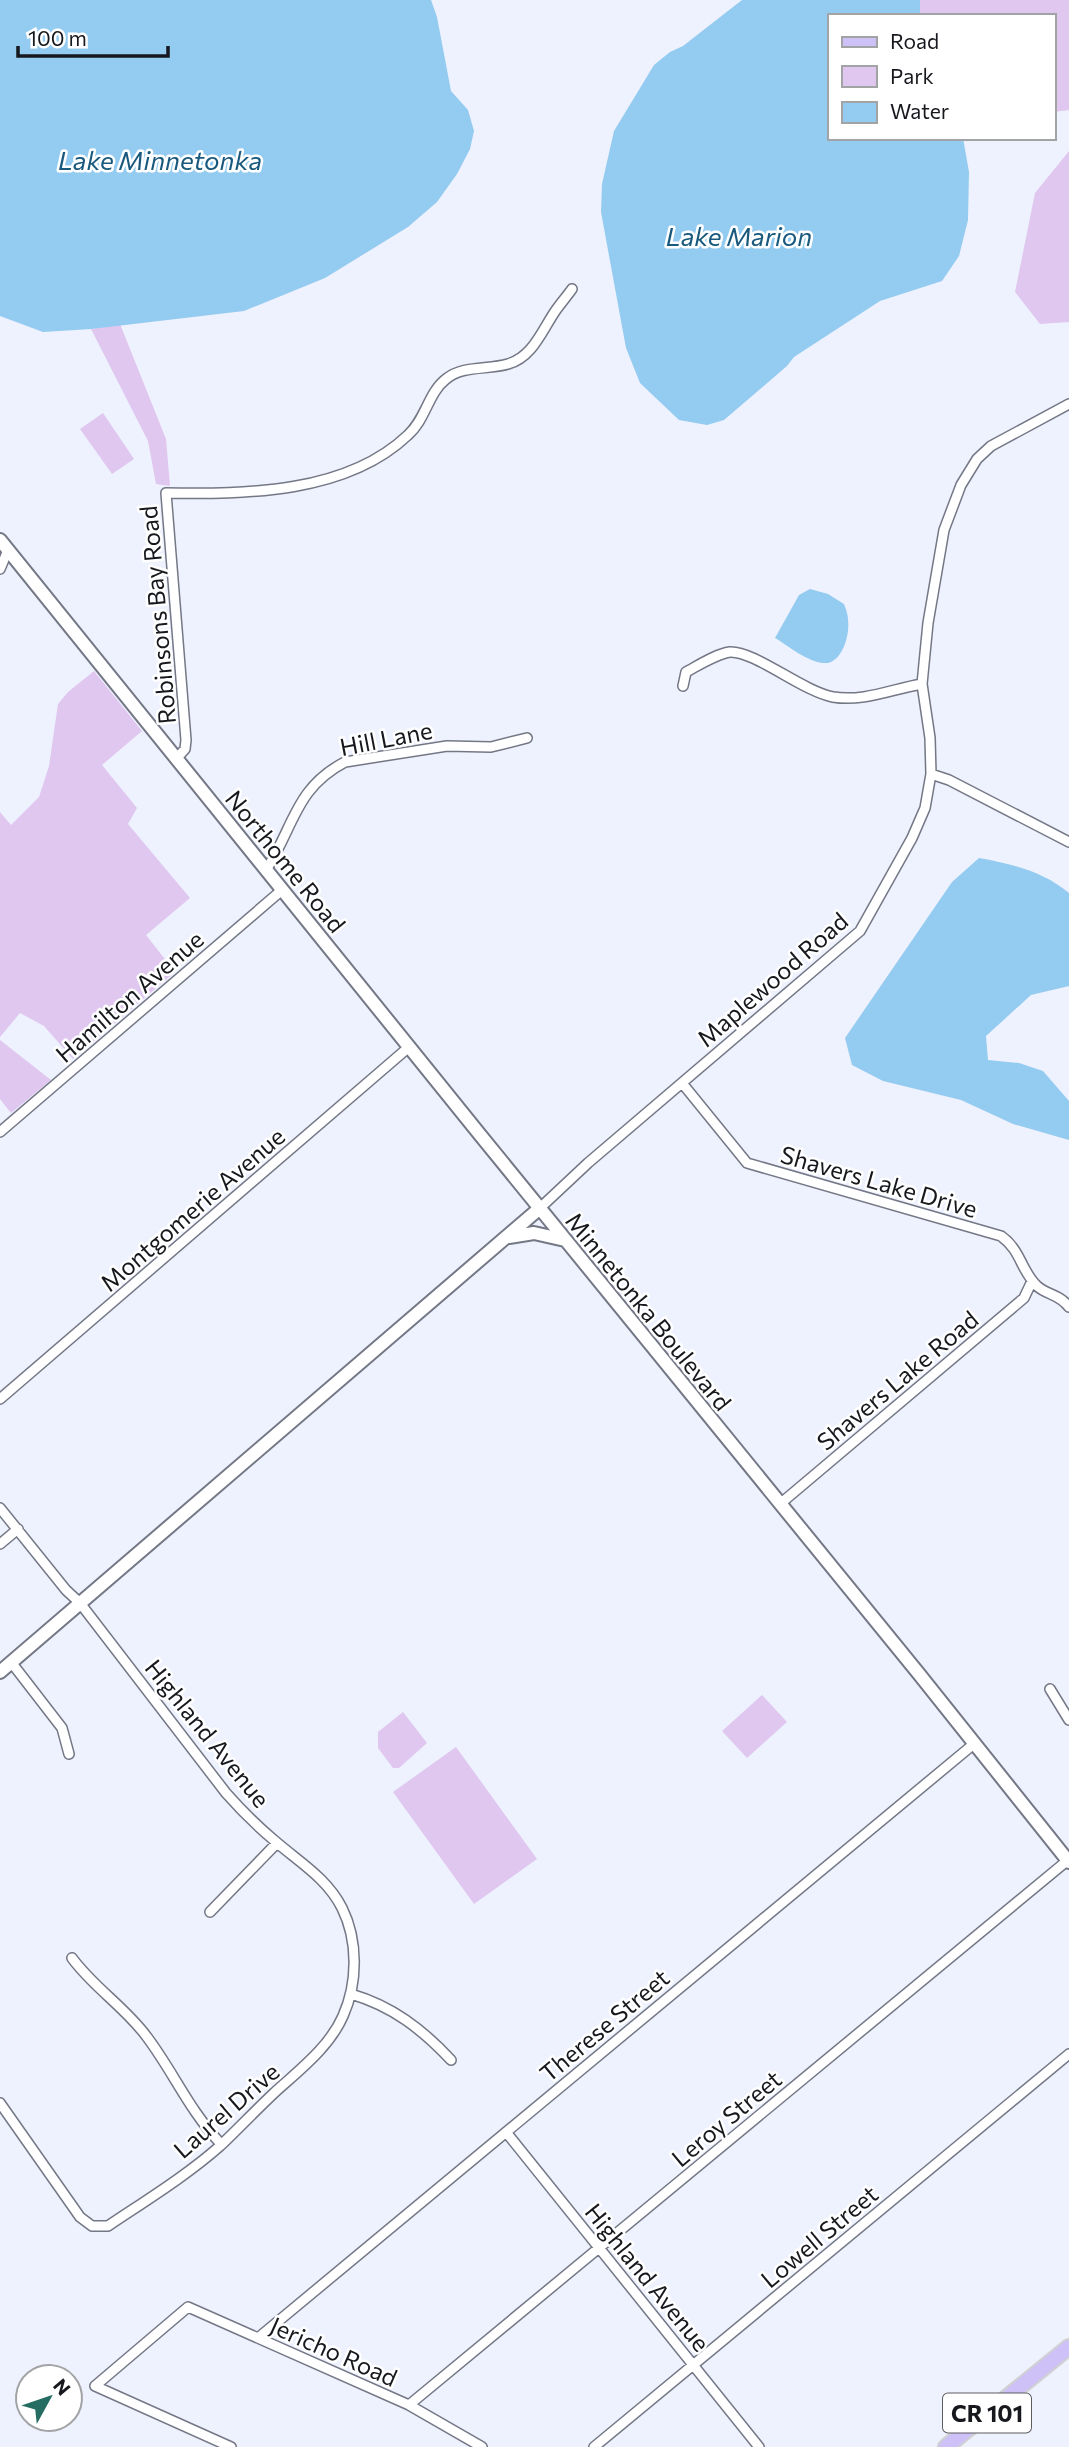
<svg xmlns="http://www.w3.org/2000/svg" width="1069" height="2447" font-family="Commissioner,sans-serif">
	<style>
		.green { fill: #e0c7ef }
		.water { fill: #94cbf0 }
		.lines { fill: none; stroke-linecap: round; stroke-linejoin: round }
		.street-casing { stroke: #747886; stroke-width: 12 }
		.secondary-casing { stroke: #747886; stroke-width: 16 }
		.primary-casing { stroke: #d0d1d2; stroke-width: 18 }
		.street { stroke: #fff; stroke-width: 9 }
		.secondary { stroke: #fff; stroke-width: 12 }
		.primary { stroke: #cec1f8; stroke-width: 14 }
		.labels { text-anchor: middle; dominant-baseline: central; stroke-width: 5; stroke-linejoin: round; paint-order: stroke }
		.shield { fill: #fff; stroke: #5c5d61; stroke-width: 2 }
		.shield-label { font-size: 23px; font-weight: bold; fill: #16181d }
		.street-label { font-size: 24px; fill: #16181d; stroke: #fff }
		.water-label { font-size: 26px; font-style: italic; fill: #19597d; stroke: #fff }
	</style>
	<rect width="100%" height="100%" fill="#eef1fe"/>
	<!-- green -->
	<path class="green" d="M 920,0 L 1069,0 L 1069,110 L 1053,112 L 1053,16 L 920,16 Z
		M 1069,151 L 1069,322 L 1040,324 L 1015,292 L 1035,193 Z
		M 120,324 L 166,439 L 170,486 L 156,484 L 148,441 L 91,329 Z
		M 103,413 L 134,459 L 112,474 L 80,429 Z
		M 94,671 L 142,731 L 102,765 L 137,808 L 128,824 L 190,898 L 146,935 L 175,972 L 73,1059 L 44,1026 L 20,1013 L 0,1037 L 0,812 L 11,825 L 39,797 L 49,766 L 58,704 L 68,692 Z
		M 0,1040 L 51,1080 L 11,1113 L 0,1099 Z
		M 762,1695 L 787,1722 L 747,1758 L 722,1731 Z
		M 403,1712 L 427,1743 L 399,1768 L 393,1768 L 378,1748 L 378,1732 Z
		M 456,1747 L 537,1859 L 474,1904 L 393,1792 Z"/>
	<!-- water -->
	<path class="water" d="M 0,0 L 431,0 L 437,17 L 451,91 L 468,110 L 474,131 L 470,149 L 457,174 L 437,202 L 408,227 L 325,278 L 244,311 L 91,329 L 43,332 L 0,316 Z
		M 742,0 L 920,0 L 920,16 L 829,16 L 829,138 L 963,138 L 969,172 L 968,220 L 959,256 L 942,281 L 880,301 L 794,357 L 787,366 L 724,420 L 707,425 L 679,420 L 640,383 L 626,348 L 601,212 L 602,184 L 614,131 L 654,65 L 670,52 L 683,46 Z
		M 810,589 L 828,594 L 844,604 C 846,609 848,615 848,620 C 850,635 842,664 824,663 C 807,662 789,646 775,638 L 799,595 Z
		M 979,858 C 1012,864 1043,871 1069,893 L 1069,986 L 1031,995 L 986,1036 L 988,1060 L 1019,1063 L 1043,1071 L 1069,1101 L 1069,1140 L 1013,1124 L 961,1100 L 883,1081 L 852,1065 L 845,1038 L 952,882 Z"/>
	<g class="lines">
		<!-- street casing -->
		<g class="street-casing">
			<path id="street" d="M 0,569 L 8,550
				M 683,686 L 686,672 C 699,665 716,654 730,652 C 755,651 802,691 833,697 C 864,702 892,689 922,684
				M 177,758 L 185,749 L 186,740 L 166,493 C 246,494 346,494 408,435 C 426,419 428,393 446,379 C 463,365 488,370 508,364 C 533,357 542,330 556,310 C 561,303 567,296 572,289
				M 931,774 L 949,780 L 1069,842
				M 266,870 C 294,827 295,788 345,762 L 447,746 L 491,747 L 527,738
				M 682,1083 L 747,1163 L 1001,1236 C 1021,1250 1021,1271 1037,1286 C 1047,1295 1059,1294 1069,1307
				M 0,1132 L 282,890
				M 540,1208 L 588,1163 L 860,931 L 912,838 L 925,808 L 931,774 L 930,738 L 922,684 L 928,623 L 944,530 L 961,485 L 977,459 L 991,446 L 1069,404
				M 0,1399 L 409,1047
				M 780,1504 L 1024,1298 L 1032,1281
				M 0,1508 L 66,1590 L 80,1603 L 226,1793 C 241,1810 257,1826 275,1841 C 299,1862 327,1878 342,1908 C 358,1940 358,1983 343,2016 C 329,2048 298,2071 273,2094 C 255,2111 238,2129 220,2146 C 186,2176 145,2201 108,2226 L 92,2226 L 80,2217 L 0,2103
				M 0,1544 L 18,1529
				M 11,1662 L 62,1728 L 69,1754
				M 1050,1689 L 1069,1720
				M 210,1912 L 277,1843
				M 72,1958 C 94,1988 125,2007 147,2037 C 174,2073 189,2110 221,2144
				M 351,1994 C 392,2006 422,2029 451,2060
				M 506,2132 L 759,2447
				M 258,2338 L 975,1743
				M 409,2405 L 1068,1860
				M 231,2447 L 95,2386 L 188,2307 L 409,2405 L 482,2447
				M 594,2447 L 1069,2054"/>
		</g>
		<!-- secondary casing -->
		<g class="secondary-casing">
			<path id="secondary" d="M 0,540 L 481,1136 L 919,1674 L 1069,1862
				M 509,1237 L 534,1233 L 565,1240
				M 0,1672 L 540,1208"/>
		</g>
		<!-- primary casing -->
		<g class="primary-casing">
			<path id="primary" d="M 946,2447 L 1069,2347"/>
		</g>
		<!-- street -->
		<use href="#street" class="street"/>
		<!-- secondary -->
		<use href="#secondary" class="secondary"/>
		<!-- primary -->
		<use href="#primary" class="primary"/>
	</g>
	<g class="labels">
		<!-- shield labels -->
		<rect class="shield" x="943" y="2393.5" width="88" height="39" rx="5"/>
		<g class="shield-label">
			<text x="987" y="2413">CR 101</text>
		</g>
		<!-- street labels -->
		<g class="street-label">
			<text transform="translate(157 615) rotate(-95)">Robinsons Bay Road</text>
			<text transform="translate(386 738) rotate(-11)">Hill Lane</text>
			<text transform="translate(286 861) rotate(51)">Northome Road</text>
			<text transform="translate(772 979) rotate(-41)">Maplewood Road</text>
			<text transform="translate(129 996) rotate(-41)">Hamilton Avenue</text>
			<text transform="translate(879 1181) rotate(16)">Shavers Lake Drive</text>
			<text transform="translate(192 1209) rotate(-41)">Montgomerie Avenue</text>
			<text transform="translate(649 1311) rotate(51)">Minnetonka Boulevard</text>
			<text transform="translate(897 1380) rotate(-40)">Shavers Lake Road</text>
			<text transform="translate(208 1733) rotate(51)">Highland Avenue</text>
			<text transform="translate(604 2025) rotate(-40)">Therese Street</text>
			<text transform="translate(226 2110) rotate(-41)">Laurel Drive</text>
			<text transform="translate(726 2118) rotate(-40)">Leroy Street</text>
			<text transform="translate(819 2236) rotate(-40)">Lowell Street</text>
			<text transform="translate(648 2277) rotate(51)">Highland Avenue</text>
			<text transform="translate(334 2351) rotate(24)">Jericho Road</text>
		</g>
		<!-- water labels -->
		<g class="water-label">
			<text x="160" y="159">Lake Minnetonka</text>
			<text x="739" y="235">Lake Marion</text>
		</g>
	</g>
	<!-- legend -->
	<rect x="828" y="14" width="228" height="126" fill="#ffffff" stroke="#a2a3a5" stroke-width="2"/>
	<rect x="842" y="37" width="35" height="10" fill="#cec1f8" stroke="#a2a3a5" stroke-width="2"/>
	<text x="890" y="49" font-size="21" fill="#16181d">Road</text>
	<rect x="842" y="66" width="35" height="21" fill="#e0c7ef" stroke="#a2a3a5" stroke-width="2"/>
	<text x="890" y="84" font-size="21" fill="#16181d">Park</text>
	<rect x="842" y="102" width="35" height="21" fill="#94cbf0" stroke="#a2a3a5" stroke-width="2"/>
	<text x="890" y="119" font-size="21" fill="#16181d">Water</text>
	<!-- north arrow -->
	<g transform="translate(49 2398) rotate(50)"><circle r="33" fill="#ffffff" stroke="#a2a3a5" stroke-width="2"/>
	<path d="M0-5L12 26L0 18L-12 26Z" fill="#256c62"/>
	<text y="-10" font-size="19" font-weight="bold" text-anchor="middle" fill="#16181d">N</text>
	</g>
	<!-- scale -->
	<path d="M18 46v10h150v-10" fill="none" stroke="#16181d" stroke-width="3.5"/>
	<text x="28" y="46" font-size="21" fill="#16181d" stroke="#ffffff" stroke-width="5" paint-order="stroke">100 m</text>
</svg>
